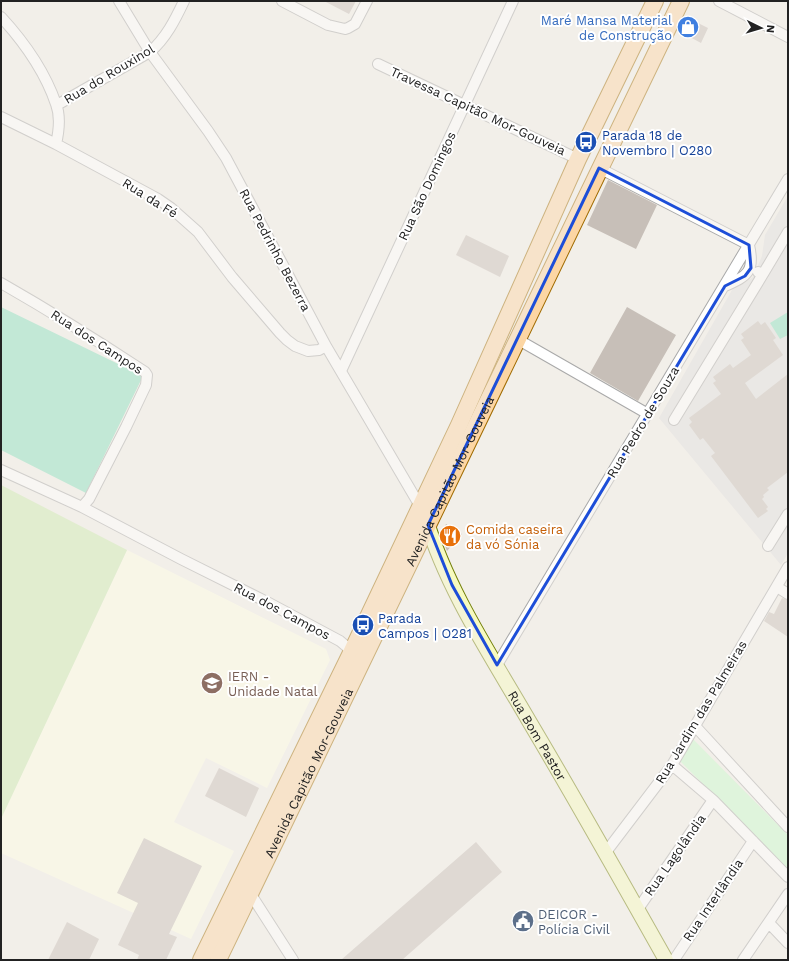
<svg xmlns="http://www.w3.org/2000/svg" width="789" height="961" font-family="'Work Sans',sans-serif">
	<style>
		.residential { fill: #e0dfdf }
		.education { fill: #ffffe5 }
		.grass { fill: #cdebb0 }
		.park { fill: #c8facc }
		.pitch { fill: #88e0be }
		.building { fill: #c7bfb8 }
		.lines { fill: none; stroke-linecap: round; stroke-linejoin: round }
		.street-casing { stroke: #a9a9a9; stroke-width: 12 }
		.secondary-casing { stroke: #707d05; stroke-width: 16 }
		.primary-casing { stroke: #a06b00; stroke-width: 18 }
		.street { stroke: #fff; stroke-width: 10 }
		.secondary { stroke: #f7fabf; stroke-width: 14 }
		.primary { stroke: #fcd6a4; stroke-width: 16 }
		.marked { fill: none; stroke: #1d4ed8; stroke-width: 3; stroke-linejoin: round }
		.labels { text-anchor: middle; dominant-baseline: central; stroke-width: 4; stroke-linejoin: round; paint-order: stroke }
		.shop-label { font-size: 13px; fill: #366cbe; stroke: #fff; text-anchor: end }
		.street-label { font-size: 13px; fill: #222; stroke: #fff }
		.transit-label { font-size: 13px; fill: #164399; stroke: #fff; text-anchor: start }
		.food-label { font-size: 13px; fill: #c56008; stroke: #fff; text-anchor: start }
		.education-label { font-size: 13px; fill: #785e54; stroke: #fff; text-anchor: start }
		.service-label { font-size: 13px; fill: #4e5e75; stroke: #fff; text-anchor: start }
	</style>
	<rect width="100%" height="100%" fill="#f2efe9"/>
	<!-- residential -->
	<path class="residential" d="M 788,196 L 788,553 L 781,565 L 659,418 L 732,290 L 753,277 L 762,256 L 765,235 Z"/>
	<!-- education -->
	<path class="education" d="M 127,550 L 326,649 L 330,660 L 267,788 L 206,758 L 174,822 L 234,851 L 191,939 L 1,853 L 1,818 Z"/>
	<!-- grass -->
	<path class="grass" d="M 1,485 L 127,550 L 1,819 Z"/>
	<!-- park -->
	<path class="park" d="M 692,738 L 788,835 L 788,870 L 679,760 Z"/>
	<!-- pitch -->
	<path class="pitch" d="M 1,307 L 143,376 L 86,493 L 1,450 Z
		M 788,312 L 788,335 L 780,339 L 770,323 Z"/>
	<!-- building -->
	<path class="building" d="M 324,1 L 356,1 L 349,14 Z
		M 684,16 L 708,28 L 701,43 L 677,30 Z
		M 608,180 L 657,205 L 636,249 L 587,225 Z
		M 466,235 L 509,256 L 500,277 L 456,255 Z
		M 627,307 L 676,335 L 638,401 L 590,373 Z
		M 758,321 L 761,325 L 765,322 L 776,338 L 773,340 L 783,355 L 745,383 L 756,399 L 788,374 L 788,472 L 767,488 L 769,490 L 763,495 L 764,497 L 762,499 L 768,507 L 766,509 L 768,511 L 758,518 L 711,456 L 715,453 L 703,438 L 700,440 L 689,425 L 692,422 L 689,418 L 721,394 L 713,383 L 716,381 L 713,377 L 730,364 L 733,368 L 751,355 L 741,340 L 744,338 L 741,334 Z
		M 446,524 L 462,534 L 447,551 L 441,536 Z
		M 782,598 L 788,600 L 788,637 L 764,621 L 769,612 L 774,614 Z
		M 219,768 L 259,788 L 246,817 L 205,796 Z
		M 144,838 L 202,866 L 169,934 L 177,937 L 166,960 L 137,960 L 139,955 L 118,945 L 138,903 L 117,893 Z
		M 476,842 L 502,872 L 402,960 L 341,960 Z
		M 67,922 L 99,939 L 89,960 L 48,960 Z"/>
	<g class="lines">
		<!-- street casing -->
		<g class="street-casing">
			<path id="street" d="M 119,1 L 150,52 L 208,131 L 226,158 L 326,346 L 420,506
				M 282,1 L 328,25 L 345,29 L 348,28 L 355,24 L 367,1
				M 719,1 L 788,37
				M 1,17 C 24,42 45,72 56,104 C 61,117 59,131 56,144
				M 378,64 L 578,159
				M 57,105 L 150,52 C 166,38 175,20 184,1
				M 1,117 L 56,144 L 158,199 L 171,208 L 198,232 L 232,277 L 280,333 L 287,340 L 295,346 L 308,351 L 319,350 L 326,346
				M 599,168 L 749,245 C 755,271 748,276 725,286
				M 758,272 L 763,274 L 788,232
				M 1,283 C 50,311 98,341 145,372 L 147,375 L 146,385 L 126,427 L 89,499 L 82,507
				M 517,339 L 648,414
				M 341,371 L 513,1
				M 674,420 L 763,274
				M 1,470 L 82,507 L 181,559 L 267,602 L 340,641 L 347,647 L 351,653
				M 768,546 L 788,514
				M 777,587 L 788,594
				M 497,665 L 788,179
				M 695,726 L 788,827
				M 672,765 L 713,800 L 788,877
				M 606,852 L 672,765 L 788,567
				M 250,893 L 293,960
				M 638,909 L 713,800
				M 769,923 L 788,943
				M 674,960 L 753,841
				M 743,960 L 788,894"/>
		</g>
		<!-- secondary casing -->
		<g class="secondary-casing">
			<g id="secondary">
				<path id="s1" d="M 426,519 C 447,590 492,657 529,721 C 576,800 621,880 666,960"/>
			</g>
		</g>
		<!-- primary casing -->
		<g class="primary-casing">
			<g id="primary">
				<path d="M 201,960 L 351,653 L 459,425 L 578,159 L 655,1"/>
				<path id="s2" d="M 218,960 L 681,1"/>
			</g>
		</g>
		<!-- street -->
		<use href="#street" class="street"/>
		<!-- secondary -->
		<use href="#secondary" class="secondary"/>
		<!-- primary -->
		<use href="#primary" class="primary"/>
	</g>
	<!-- marked area -->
	<path d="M0 0H789V961H0ZM 599,168 L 749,245 L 751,268 L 745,276 L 725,286 L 497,665 L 452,585 L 428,525 Z" fill="#f2efe9" fill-opacity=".55" fill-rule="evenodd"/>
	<path class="marked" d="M 599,168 L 749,245 L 751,268 L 745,276 L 725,286 L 497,665 L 452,585 L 428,525 Z"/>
	<!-- icons -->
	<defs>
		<g id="shop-disc" transform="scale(1.15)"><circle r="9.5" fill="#3f7fe0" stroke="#fff"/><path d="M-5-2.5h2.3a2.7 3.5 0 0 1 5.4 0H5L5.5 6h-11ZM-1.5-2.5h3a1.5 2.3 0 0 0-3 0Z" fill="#fff"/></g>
		<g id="bus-disc" transform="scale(1.15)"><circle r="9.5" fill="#1a4fb4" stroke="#fff"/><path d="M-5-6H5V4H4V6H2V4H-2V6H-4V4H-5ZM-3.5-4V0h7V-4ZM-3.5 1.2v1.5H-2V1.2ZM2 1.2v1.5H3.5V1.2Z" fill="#fff"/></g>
		<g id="restaurant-disc" transform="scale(1.15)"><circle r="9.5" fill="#e8710a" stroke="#fff"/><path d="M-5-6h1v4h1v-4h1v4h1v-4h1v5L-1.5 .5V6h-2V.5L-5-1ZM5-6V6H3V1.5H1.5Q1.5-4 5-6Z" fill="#fff"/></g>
		<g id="university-disc" transform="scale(1.15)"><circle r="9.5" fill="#8d6e63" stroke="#fff"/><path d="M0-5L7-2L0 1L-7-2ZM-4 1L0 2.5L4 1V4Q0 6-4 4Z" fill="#fff"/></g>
		<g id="civic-disc" transform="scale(1.15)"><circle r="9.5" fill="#5c6f8a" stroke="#fff"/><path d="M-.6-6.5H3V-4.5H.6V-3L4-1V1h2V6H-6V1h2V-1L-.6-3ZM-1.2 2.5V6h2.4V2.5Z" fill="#fff"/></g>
	</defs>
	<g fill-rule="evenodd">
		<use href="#shop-disc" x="688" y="27"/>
		<use href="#bus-disc" x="586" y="142"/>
		<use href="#restaurant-disc" x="450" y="536"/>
		<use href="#bus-disc" x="363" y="625"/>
		<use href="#university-disc" x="212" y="683"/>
		<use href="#civic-disc" x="523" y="921"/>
	</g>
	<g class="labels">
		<!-- shop labels -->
		<g class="shop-label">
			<text x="672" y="20">Maré Mansa Material<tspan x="672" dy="15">de Construção</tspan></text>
		</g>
		<!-- street labels -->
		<g class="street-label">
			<text transform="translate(109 74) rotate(-31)">Rua do Rouxinol</text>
			<text transform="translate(478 111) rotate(25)">Travessa Capitão Mor-Gouveia</text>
			<text transform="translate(427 186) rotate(-65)">Rua São Domingos</text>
			<text transform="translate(150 198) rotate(32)">Rua da Fé</text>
			<text transform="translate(275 250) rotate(62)">Rua Pedrinho Bezerra</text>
			<text transform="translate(97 342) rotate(33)">Rua dos Campos</text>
			<text transform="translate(643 422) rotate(-59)">Rua Pedro de Souza</text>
			<text stroke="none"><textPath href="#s2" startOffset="532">Avenida Capitão Mor-Gouveia</textPath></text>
			<text transform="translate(282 611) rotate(28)">Rua dos Campos</text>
			<text transform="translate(701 712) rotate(-59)">Rua Jardim das Palmeiras</text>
			<text stroke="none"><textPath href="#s1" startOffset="244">Rua Bom Pastor</textPath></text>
			<text stroke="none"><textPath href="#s2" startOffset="208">Avenida Capitão Mor-Gouveia</textPath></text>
			<text transform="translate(675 855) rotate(-55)">Rua Lagolândia</text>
			<text transform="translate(713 900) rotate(-56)">Rua Interlândia</text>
		</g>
		<!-- transit labels -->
		<g class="transit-label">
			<text x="602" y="135">Parada 18 de<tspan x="602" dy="15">Novembro | O280</tspan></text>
			<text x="378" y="618">Parada<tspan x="378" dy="15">Campos | O281</tspan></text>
		</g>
		<!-- food labels -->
		<g class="food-label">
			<text x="466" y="529">Comida caseira<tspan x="466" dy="15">da vó Sónia</tspan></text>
		</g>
		<!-- education labels -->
		<g class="education-label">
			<text x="228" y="676">IERN -<tspan x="228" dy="15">Unidade Natal</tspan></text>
		</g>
		<!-- service labels -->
		<g class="service-label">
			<text x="538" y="914">DEICOR -<tspan x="538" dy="15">Polícia Civil</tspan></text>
		</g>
	</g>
	<!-- border -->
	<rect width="789" height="961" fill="none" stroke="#222222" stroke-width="4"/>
	<!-- north arrow -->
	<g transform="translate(761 28) rotate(95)" stroke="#ffffff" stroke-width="3" paint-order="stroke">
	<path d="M0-3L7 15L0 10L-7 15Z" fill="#222222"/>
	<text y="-6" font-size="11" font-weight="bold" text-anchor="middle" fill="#222222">N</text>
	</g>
</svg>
